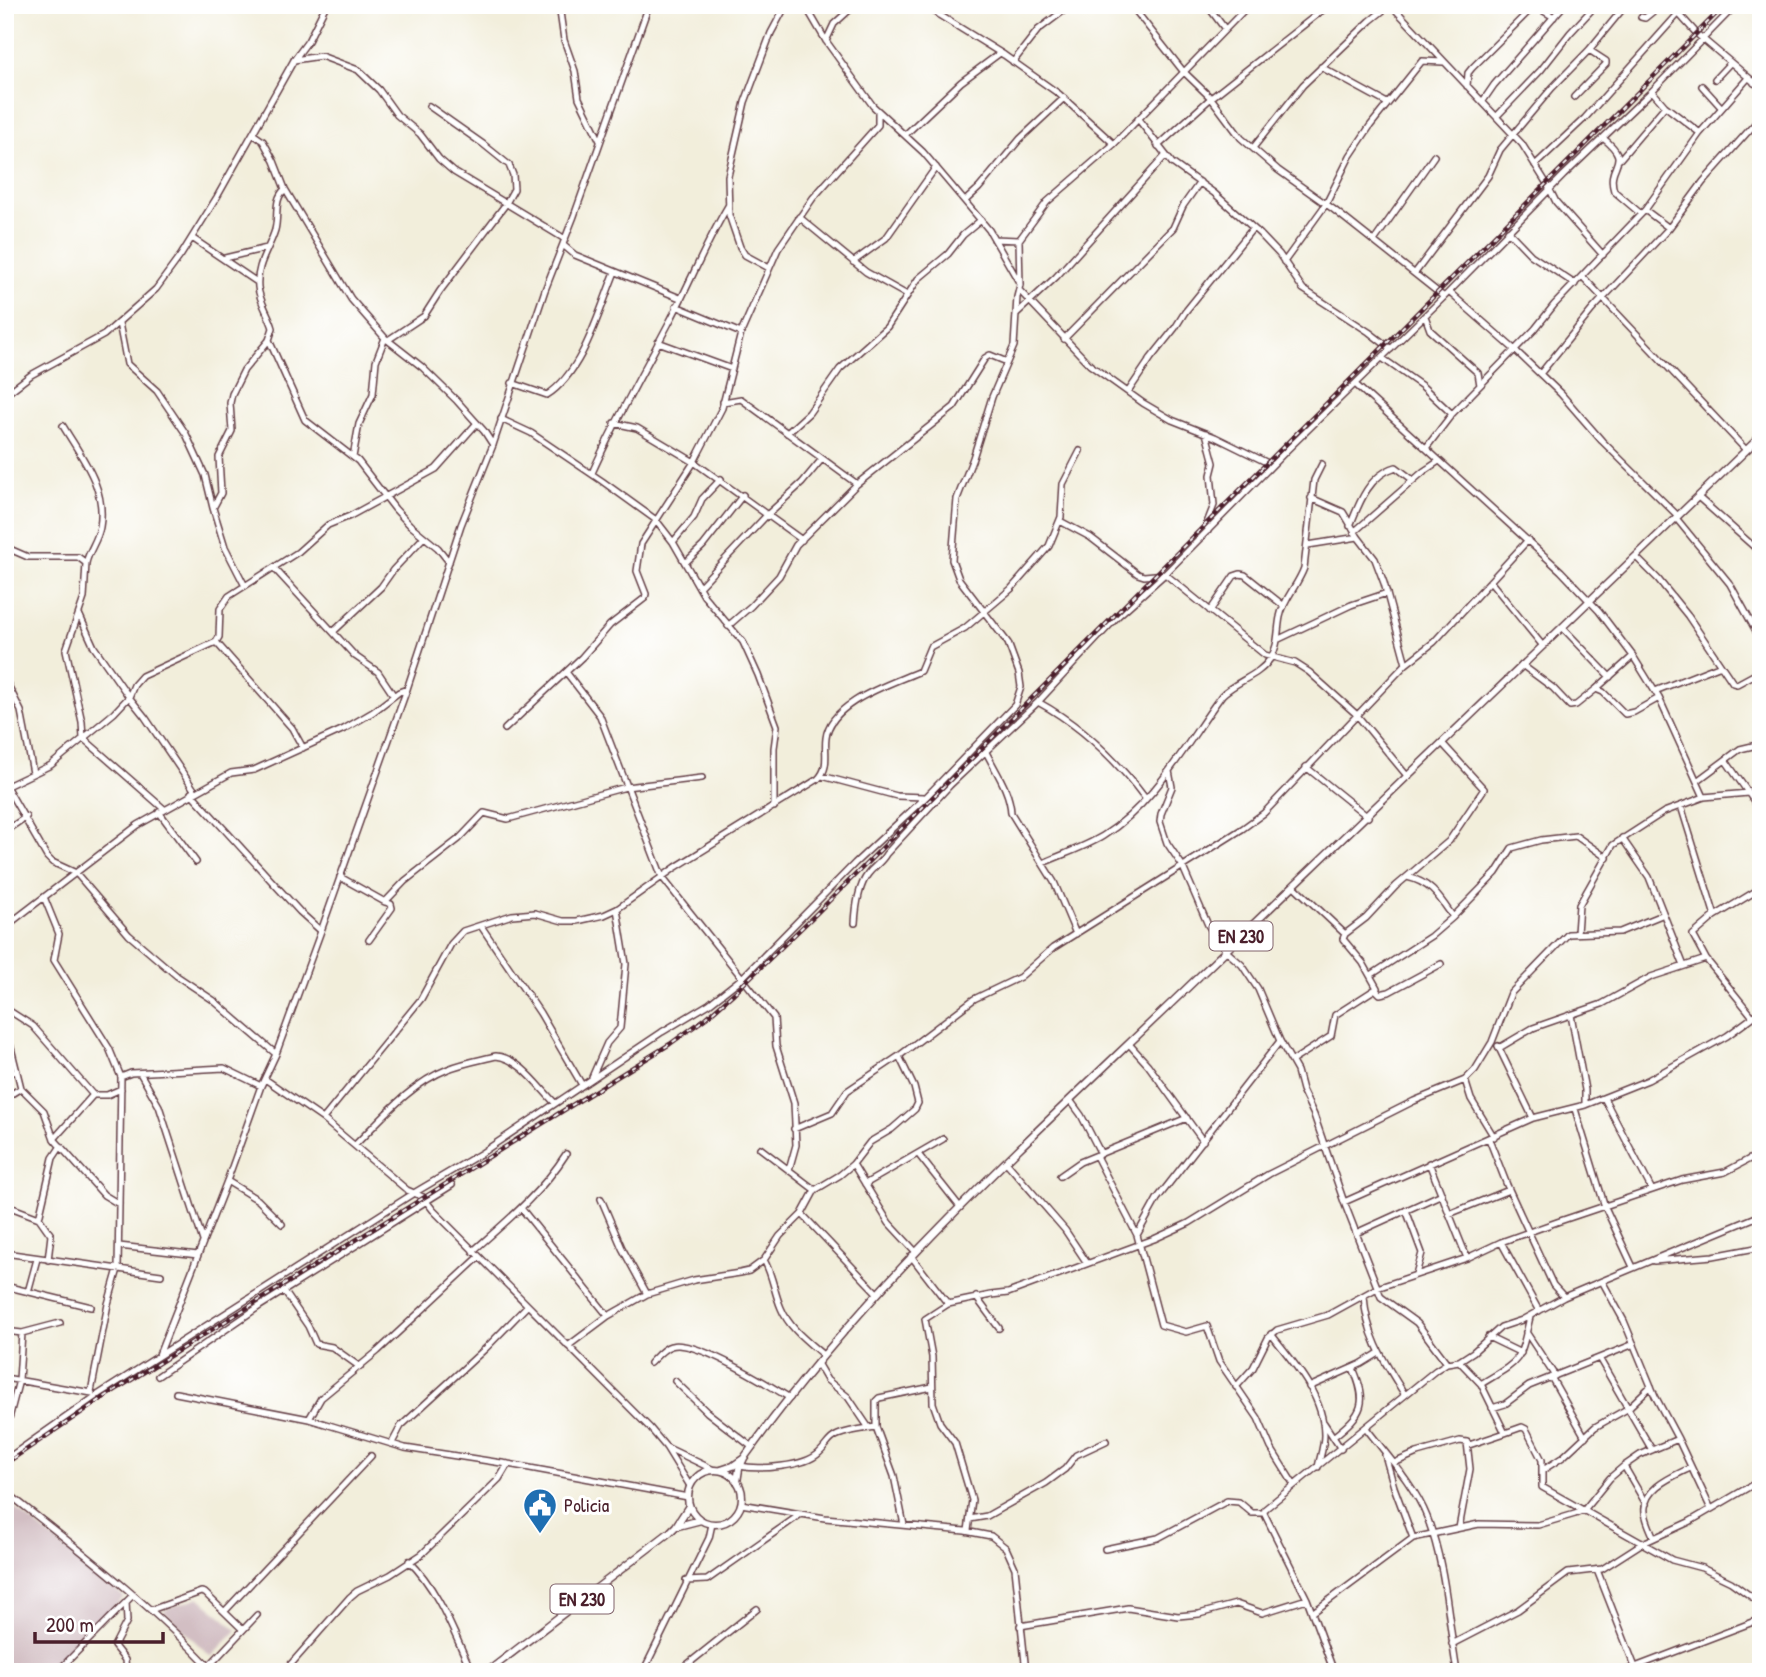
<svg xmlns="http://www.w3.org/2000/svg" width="1766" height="1677" font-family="'Patrick Hand',sans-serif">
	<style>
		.industrial { fill: #d2bec3 }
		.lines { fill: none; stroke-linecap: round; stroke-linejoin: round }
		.minor-casing { stroke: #633e45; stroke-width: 8 }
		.major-casing { stroke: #633e45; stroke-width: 9 }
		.minor { stroke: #fff; stroke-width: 5 }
		.major { stroke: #fff; stroke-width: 6 }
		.rail-casing { stroke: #4a1f2b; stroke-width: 4.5 }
		.rail { stroke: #fff; stroke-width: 2; stroke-dasharray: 5; stroke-linecap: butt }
		.labels { text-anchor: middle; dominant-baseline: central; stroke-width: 6; stroke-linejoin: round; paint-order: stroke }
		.shield { fill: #fff; stroke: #80626b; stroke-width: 2 }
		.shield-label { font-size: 18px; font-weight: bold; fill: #4a1f2b }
		.poi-label { font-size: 19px; fill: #4a1f2b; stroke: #fff; text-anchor: start }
	</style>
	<rect width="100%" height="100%" fill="#fff"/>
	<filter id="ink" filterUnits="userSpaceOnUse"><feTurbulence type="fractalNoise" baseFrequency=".0143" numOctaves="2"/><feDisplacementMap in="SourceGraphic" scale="14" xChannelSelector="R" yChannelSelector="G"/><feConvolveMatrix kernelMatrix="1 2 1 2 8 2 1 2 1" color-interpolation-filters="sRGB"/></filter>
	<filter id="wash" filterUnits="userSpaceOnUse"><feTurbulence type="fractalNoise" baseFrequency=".00686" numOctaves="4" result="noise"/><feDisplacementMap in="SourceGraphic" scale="28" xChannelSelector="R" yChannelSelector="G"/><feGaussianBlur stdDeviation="1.57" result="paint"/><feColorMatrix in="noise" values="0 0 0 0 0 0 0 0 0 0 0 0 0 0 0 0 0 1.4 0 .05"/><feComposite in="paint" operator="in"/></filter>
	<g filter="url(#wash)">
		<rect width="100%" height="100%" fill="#f2eedb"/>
		<!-- industrial -->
		<path class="industrial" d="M 5,1500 L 124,1597 L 49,1672 L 5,1672 Z
			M 199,1597 L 237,1630 L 211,1657 L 163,1610 Z"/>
	</g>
	<g filter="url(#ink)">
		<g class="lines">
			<!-- minor casing -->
			<g class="minor-casing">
				<path id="minor" d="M 559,5 L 564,40 L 575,71 L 579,98 L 600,141
					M 805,5 L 826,41 L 873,106 L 923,152 L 989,230 L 1020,284
					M 923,5 L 1004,55 L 1059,94 L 1114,144
					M 1131,5 L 1183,71 L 1211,98 L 1241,138 L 1278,170 L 1333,209 L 1444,297
					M 1207,5 L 1225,29
					M 1391,5 L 1522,144 L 1547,184 L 1556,202 L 1603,255
					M 1671,5 L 1697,34 L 1761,88
					M 1535,6 L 1554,17
					M 1641,17 L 1645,18 L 1661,5
					M 826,41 L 834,24 L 855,5
					M 294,60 L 321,56 L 358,70 L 379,90 L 397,115 L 420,134 L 439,159 L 454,172 L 565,239
					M 1013,62 L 1038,30 L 1071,5
					M 1321,67 L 1387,103
					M 1715,79 L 1730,63
					M 1754,83 L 1761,73
					M 1467,86 L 1468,73 L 1472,68 L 1535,5
					M 1702,86 L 1721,107
					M 1652,91 L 1665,106 L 1700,133
					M 1574,97 L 1606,64 L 1606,61 L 1589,50
					M 1483,101 L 1494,85 L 1564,5
					M 1497,116 L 1541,70 L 1570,33 L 1596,5
					M 1138,119 L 1172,163 L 1214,193 L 1260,234 L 1279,254 L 1303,289 L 1369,332 L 1391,349
					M 253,134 L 263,141 L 274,161 L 285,189 L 351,299 L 385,338 L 422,367 L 457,401 L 484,431 L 493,445
					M 905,135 L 961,82 L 1000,53
					M 1603,138 C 1635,164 1605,162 1614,191 L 1641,214
					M 1158,146 L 1211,98 L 1329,5
					M 1253,148 L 1303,85 L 1370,21 L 1390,5
					M 1620,159 L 1665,106
					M 1535,165 L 1585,118 L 1679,13
					M 965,201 L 979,188 L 1020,139 L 1064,98
					M 1645,210 L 1669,228
					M 799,217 L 866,272 L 907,295
					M 1508,231 L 1531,255 L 1575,284
					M 192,238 L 257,282
					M 994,239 L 1019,240
					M 1374,241 L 1434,156
					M 563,245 L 575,255 L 680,298
					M 225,258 L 267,248
					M 853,262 L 886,238 L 936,167
					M 1284,262 L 1326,204 L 1350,156 L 1370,126 L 1422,61 L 1443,62
					M 769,268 L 745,255 L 740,247 L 729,215 L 728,176 L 745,102 L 771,33 L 786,5
					M 1415,273 L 1488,176 L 1500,150 L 1552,88 L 1589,50 L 1626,5
					M 1582,276 L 1746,450
					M 1019,290 L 1090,365 L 1143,403 L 1172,420 L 1215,437 L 1272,465
					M 1449,292 L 1515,350 L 1561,394 L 1602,441 L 1678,516
					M 676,306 L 741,333
					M 1016,314 L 1056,277 L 1166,155
					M 1425,316 L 1430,330 L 1478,373 L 1480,385
					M 119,323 L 127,364 L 157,391 L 186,434 L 205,475 L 213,508
					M 1064,339 L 1173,228 L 1183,206 L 1200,182
					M 269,340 L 305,420 L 358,461 L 395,509 L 410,525 L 438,548 L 449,562
					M 388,340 L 424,316 L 440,291 L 505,205 L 514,189 L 513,175 L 509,165 L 483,144 L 429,106
					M 658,342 L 732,369
					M 1382,358 L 1422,386 L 1452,414
					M 1540,374 L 1592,310 L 1669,228 L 1703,182 L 1761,117
					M 512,383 L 547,395 C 583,372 599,311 615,272
					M 1355,384 L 1561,571 L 1599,611 L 1633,656 L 1659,698 L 1704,797
					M 1128,392 L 1151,358 L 1175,328 L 1185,312 L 1253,228
					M 5,395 L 31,375 L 104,335 L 156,289 L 181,255 L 217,197 L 294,60 L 308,41 L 326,5
					M 723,402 L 741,399 L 857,484
					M 501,419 L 531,433 L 602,481 L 656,520 L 673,542 L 704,596 L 743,642 L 758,675 L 777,726 L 774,748 L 774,807
					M 614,423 L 637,428 L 694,462 L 802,540
					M 63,426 C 82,458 107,488 100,527 C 98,540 89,550 86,563
					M 787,433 L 809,413 L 840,369 L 887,327 L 918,279 L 948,254 L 963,235 L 981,220
					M 1206,433 L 1214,463 L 1211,475 L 1214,505 L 1207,523 L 1208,531
					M 1426,448 L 1452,414 L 1535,329 L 1554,305 L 1645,210 L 1700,133 L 1748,78
					M 353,457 L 359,424 L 373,394 L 376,361 L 385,338
					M 592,473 C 615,421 643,372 670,321 C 690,283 706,243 728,206
					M 1698,497 L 1761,553
					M 1311,498 L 1343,512 L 1358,537 L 1375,559 L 1384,583 L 1406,664
					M 1676,518 L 1730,584 L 1761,640
					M 1060,521 L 1090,537 L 1138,574 L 1144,576 L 1165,574 L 1265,655 L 1295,663 L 1309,672 L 1356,714 L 1408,777
					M 1350,526 C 1359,503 1369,475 1396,467 L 1413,480
					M 1354,532 L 1424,471 L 1439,461
					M 673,542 L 694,517 L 702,499 L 721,479
					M 1308,545 L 1358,537
					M 5,547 L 28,557 L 78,557 L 86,563 L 84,598 L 66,650 L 82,722 L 83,738 L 164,809
					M 1636,557 L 1658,579 L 1688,616 L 1733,683 L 1737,684 L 1761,671
					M 685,563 L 703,546 L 743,495
					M 274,568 L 355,656 L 378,672 L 394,696
					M 1490,581 L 1543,646
					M 245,586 L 225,547 L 213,508 L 221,493 L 219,457 L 232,431 L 230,403 L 232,394 L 244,370 L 269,340 L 273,328 C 269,314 259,301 258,287 C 256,264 269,250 275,230 C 279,215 273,200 285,189
					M 699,587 L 768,514 L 802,483 L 822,459
					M 5,611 L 5,620
					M 1210,611 L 1234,576 L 1240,574 L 1245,575 L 1284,606
					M 79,614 L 94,647 L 129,697 L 145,717 L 195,791
					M 728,626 L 751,606 L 779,576 L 796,545 L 857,484 L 954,407 L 985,358 L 990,355 L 1007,362
					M 1562,627 L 1610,677
					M 333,632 L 381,587 L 393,570 L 424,537
					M 1279,639 L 1351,605 L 1387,593
					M 216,642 L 292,728 L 303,748
					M 1522,665 L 1553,688 L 1570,706 L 1576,705 L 1596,689 L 1603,692 L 1625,714 L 1634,712 L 1659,698
					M 566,672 L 600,716 L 662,877 L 774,1018 L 776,1046 L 794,1103 L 796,1145 L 789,1170
					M 5,679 L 21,711 L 33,773
					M 1596,689 L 1633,656
					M 1655,691 L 1721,665
					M 1038,702 C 1082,726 1115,758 1145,798
					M 505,729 L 582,657 L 610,625 L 645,598 L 646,594 L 637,571 L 641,544 L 694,462 L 722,408 L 741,333 L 778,249 L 813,198 L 878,125 L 878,111
					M 986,752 C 996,772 1010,791 1011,813 L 1054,882 L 1076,934
					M 1726,761 L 1761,811
					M 1306,767 L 1368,817
					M 1169,771 L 1172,787 L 1161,814 L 1160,822 L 1167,843 L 1182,865 L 1208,925 L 1226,951 L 1242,965 L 1258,989 L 1280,1041 L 1297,1071 L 1302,1090 L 1314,1115 L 1344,1202 L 1381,1297 L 1417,1323 L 1447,1363
					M 822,776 L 897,796 L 924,797
					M 1697,781 L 1740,749 L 1761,744
					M 6,786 L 47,857 L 52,862 L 76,873 L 129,935 L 177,976 L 213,1000 L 276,1054
					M 5,787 L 51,765 L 114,713 L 129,697 L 134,685 L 142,676 L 216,642 L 219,637 L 220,609 L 229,596 L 298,552 L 328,525 L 350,516 L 436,469 L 477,423
					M 191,793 L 300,912 L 321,931
					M 1681,806 L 1715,916
					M 159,812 L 196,862
					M 5,831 L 26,817
					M 1622,838 L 1649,877 L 1684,966
					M 1043,863 C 1063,854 1085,847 1103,836 C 1155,804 1187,742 1222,695 C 1236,681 1259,676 1270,659 C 1279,646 1277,632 1280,617 C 1283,600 1298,585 1304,568 L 1314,480 L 1322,464
					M 340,877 L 385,902
					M 1407,877 C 1431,882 1440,898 1453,917
					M 1295,887 L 1345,934 L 1366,918 L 1396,886 L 1449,841 L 1484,789 L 1442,743
					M 44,897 L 59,934 L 54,960 L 109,1048 L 121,1077 L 118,1269 L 108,1304 L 91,1392
					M 855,923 C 856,907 858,887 868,874 C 874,866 881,863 886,854 L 950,785 L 1038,702 L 1118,616 L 1165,574 L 1288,449 L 1444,297 L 1564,175 L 1652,91 L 1736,5
					M 481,926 L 540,1013 L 582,1085
					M 5,927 L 138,825 L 231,773 L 254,770 L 344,729 L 373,712 L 399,692 L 407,689
					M 1577,933 L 1579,905 L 1613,845 L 1664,812 L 1704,797 L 1748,793
					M 369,940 L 392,908 L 391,904 L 385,902 L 405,881 L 459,839 L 484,813 L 508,819 L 626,787 L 702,778
					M 1371,975 L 1431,936 L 1453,917 L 1496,873 L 1512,848 L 1541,840 L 1576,836 L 1607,858
					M 1376,990 L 1380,994 L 1389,992 L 1441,964
					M 5,1008 L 33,1026 L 93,1095
					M 1571,1015 L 1585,1090 L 1585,1105
					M 1753,1017 L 1706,959 L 1693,935 L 1715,916 L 1761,888
					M 5,1032 L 10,1044 L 21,1088 L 44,1111 L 54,1139 L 104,1195 L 119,1204
					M 1280,1041 L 1157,1199 L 1137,1235 L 1161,1325 L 1186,1332 L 1207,1326 L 1219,1361 L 1258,1418 L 1271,1448 L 1294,1485
					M 1129,1044 L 1148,1065 L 1203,1141
					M 1498,1046 L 1533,1118
					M 1499,1048 L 1533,1028 L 1602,1004 L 1651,977 L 1706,959
					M 1292,1061 L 1331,1036 L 1335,1015 L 1377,988 L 1363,963 L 1343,939 L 1345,934
					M 140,1073 L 159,1106 L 203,1241
					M 5,1075 L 16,1071
					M 121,1077 L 131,1073 L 224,1068 L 261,1086
					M 592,1077 L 607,1043 L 620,1028 L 626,964 L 617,909
					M 265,1079 L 323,1119 L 407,1190 L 423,1197 L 433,1210 L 650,1428 L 666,1447 L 690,1486
					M 1465,1080 L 1471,1099 L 1494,1137
					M 5,1098 L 21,1088
					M 1604,1098 L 1652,1190
					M 1070,1100 L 1081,1115 L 1101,1154
					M 1575,1109 L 1605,1207 L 1633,1267
					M 323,1119 L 421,999 L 451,944 L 463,931 L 512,915 L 535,913 L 563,921 L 577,921 L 604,915 L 617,909 L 676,867 L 818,779 C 830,767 824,753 826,738 C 830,702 891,684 920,671 L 930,647 L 965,628 L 1011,589 L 1049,546 L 1061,517 L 1063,484 L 1080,451
					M 794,1129 L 832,1113 L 847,1091 L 899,1056 L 974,999 L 1020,977 L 1053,948 L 1242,829 L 1264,813 L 1406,664 L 1434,642 L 1528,540
					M 54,1139 L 93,1095 L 107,1095 L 121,1089
					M 1489,1139 L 1507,1185 L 1553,1285 L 1564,1297
					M 355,1145 C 383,1117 410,1084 448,1069 C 463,1063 480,1060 496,1056 C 520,1058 539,1087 555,1103
					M 760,1148 L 815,1190
					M 918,1154 L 960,1207
					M 1096,1156 L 1137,1235
					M 1006,1162 L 1065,1230 L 1087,1263
					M 1429,1163 L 1467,1258
					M 853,1164 L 889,1223 L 915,1251
					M 1060,1176 L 1080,1162 L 1187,1118
					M 227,1181 L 258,1200 L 282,1224
					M 865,1184 L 943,1139
					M 601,1199 L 622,1248 L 647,1294
					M 1344,1202 L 1533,1118 L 1585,1105 L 1648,1080 L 1727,1036 L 1761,1011
					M 5,1205 L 39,1218
					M 521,1208 L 608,1316
					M 1406,1210 L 1422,1253 L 1416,1274
					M 802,1214 L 877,1293
					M 1449,1214 L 1509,1190
					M 1356,1233 L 1442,1194
					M 1501,1242 L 1539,1311
					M 119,1246 L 198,1255
					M 473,1251 C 507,1221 542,1192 566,1154
					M 5,1253 L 161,1275
					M 911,1256 L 948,1304 L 991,1295 L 1008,1293 L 1154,1239 L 1189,1223 L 1269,1174 L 1414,1101 L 1465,1080 L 1475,1070 L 1492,1042 L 1511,993 L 1568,934 L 1620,932 L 1664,914
					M 48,1260 L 51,1235 L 39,1218 L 53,1158 L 61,1146
					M 764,1260 C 773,1276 774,1292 781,1308 C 789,1328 807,1341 823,1355
					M 1654,1261 L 1713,1256 L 1761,1247
					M 1602,1281 L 1624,1321 L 1655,1396 L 1678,1439 L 1711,1509
					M 5,1286 L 91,1307
					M 284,1291 L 308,1326 L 316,1344 L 332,1347 L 360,1367
					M 28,1292 L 37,1259
					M 1364,1296 C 1366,1335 1385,1363 1405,1395
					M 976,1297 L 999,1328
					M 948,1304 L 925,1319 L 932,1357 L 933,1403 L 940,1423 L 955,1443 L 972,1500 L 968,1531
					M 5,1331 L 22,1333 L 60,1323
					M 1526,1332 L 1555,1376
					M 1271,1334 C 1294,1363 1324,1396 1324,1435 C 1324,1446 1320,1457 1318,1467
					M 1488,1337 L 1521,1353
					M 568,1346 L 608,1316 L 647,1294 L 694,1280 L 740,1273 L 749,1271 L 764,1260 L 780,1236 L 802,1214 L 815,1190 L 840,1175 L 853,1164 L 870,1142 L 892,1129 L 915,1109 L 918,1103 L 914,1087 L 899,1056
					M 159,1355 L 227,1181 L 261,1086 L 276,1054 L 321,931 L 407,689 L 461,525 L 493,445 L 545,290 L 574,216 L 649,5
					M 1599,1358 L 1652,1450
					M 1459,1361 L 1481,1384 L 1505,1433 L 1522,1427 L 1526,1429 L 1542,1460 L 1542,1487 L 1672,1560 L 1702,1568 L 1731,1582 L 1756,1600 L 1761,1609
					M 650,1363 C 656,1357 663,1348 671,1346 C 694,1338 769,1385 790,1398
					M 817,1363 L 827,1380 L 848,1397 L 869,1428
					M 158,1376 L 260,1306 L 452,1185
					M 1551,1377 L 1585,1437
					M 5,1378 L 92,1393
					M 675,1381 L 707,1412 L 752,1447
					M 1481,1384 C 1522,1359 1519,1364 1530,1317
					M 1236,1387 L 1253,1368 L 1268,1338 L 1277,1330 L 1328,1315 L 1377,1288 L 1467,1258 L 1501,1242 L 1557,1222 L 1682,1180 L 1725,1172 L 1761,1153
					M 1309,1387 L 1361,1364 L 1379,1353
					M 176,1393 L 309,1419 L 405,1448 L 508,1464 L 688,1497
					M 1492,1408 L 1505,1404 L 1529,1386 L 1634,1344
					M 309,1419 L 321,1398 L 378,1351 L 479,1257
					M 1324,1423 L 1341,1449
					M 876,1427 L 894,1476 L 904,1525
					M 1366,1428 C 1386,1454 1415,1486 1427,1517 C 1446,1566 1448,1620 1457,1672
					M 5,1434 L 19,1380 L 22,1333
					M 1333,1437 C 1364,1413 1368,1403 1353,1368
					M 392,1443 L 401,1426 L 486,1348 L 527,1306
					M 1469,1445 L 1505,1433
					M 666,1447 L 714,1470
					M 1385,1455 L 1394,1487 L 1413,1538
					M 5,1460 L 99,1394 L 414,1193 L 480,1154 L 662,1032 L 709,1004 L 742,978 L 855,863 L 926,797 L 1015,705 L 1021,687 L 1019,673 L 1008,643 L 959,579 L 952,560 L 957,499 L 973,458 L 992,397 L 1014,346 L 1017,297 L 1020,285 L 1019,240 L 1047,202 L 1114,144 L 1249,5
					M 1394,1463 L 1417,1453 L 1460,1441 L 1467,1442 L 1470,1469 L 1459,1528
					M 740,1466 C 758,1470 805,1467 819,1453 C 827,1446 828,1439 838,1435 C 850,1430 864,1429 876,1427 L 876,1401 L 879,1398 L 932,1387
					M 1624,1466 L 1646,1504
					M 1543,1470 L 1563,1457 L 1595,1427 L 1627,1409 L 1651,1386
					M 5,1491 C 77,1548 151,1604 214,1672
					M 741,1504 L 825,1518 L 965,1531 L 991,1536 L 1006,1548 L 1015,1568 L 1026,1672
					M 970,1519 L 987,1516 L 1046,1483 L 1065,1469 L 1076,1455 L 1106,1441
					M 1654,1538 C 1651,1530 1646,1521 1645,1512 C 1642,1488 1674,1476 1690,1468
					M 1105,1549 L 1158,1538 L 1227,1501 L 1239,1502 L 1252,1513 L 1264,1513
					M 409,1561 C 439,1590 454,1634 472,1672
					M 1597,1570 L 1635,1667
					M 686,1581 L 707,1580 L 801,1514
					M 151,1610 L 201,1592 L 205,1593 L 243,1630
					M 225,1611 L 371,1456
					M 1312,1613 L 1413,1538 L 1479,1524 L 1538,1525 L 1575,1514 L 1584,1510 L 1610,1478 L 1624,1466 L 1640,1455 L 1678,1439
					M 1020,1626 L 1128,1608 L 1178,1616 L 1199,1614 L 1236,1604 L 1262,1613 L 1307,1599
					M 1452,1644 L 1518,1610 L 1568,1573 L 1602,1569 L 1641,1544 L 1689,1522 L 1761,1480
					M 209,1666 L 257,1615
					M 57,1672 L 133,1595
					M 126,1672 L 125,1660 L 114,1646 L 127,1621 L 126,1602
					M 284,1672 L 350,1597 L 357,1591 L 390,1575 L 422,1554 L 499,1479 L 508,1464
					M 643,1672 L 709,1538 L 712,1524
					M 678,1672 L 757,1609
					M 1334,1672 L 1307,1599 L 1264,1513 L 1265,1509 L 1436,1370 L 1447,1363 L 1459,1361 L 1473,1352 L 1501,1327 L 1522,1320 L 1564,1297 L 1602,1281 L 1761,1215
					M 1622,1672 L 1761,1619"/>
			</g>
			<!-- major casing -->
			<g class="major-casing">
				<path id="major" d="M 721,1470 L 733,1466 L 743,1459
					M688 1497a27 27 0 1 1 54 0a27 27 0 1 1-54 0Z
					M 737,1482 L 739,1469 L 744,1458 C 869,1282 1031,1138 1186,989 C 1378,805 1570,621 1761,436
					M 678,1526 L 701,1520
					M 487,1672 L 670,1532 L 676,1526 L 689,1506"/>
			</g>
			<!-- minor -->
			<use href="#minor" class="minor"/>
			<!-- major -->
			<use href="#major" class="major"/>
			<!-- rail casing -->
			<g class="rail-casing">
				<path id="rail" d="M 5,1464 L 112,1392 L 670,1044 L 706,1018 L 734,993 L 817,913 L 1725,5"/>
			</g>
			<!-- rail -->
			<use href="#rail" class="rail"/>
		</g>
	</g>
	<!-- icons -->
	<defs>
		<g id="civic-pin" transform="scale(1.75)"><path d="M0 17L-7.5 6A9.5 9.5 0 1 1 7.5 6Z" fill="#1f6fb2" stroke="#fff"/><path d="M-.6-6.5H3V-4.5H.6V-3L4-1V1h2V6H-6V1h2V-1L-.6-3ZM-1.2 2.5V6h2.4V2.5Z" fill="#fff"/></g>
	</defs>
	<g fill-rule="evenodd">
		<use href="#civic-pin" x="540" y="1505"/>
	</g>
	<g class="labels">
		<!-- shield labels -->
		<g class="shield">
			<rect x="1209.5" y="921.5" width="63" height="29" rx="5"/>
			<rect x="550.5" y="1584.5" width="63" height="29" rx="5"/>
		</g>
		<g class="shield-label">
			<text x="1241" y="936">EN 230</text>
			<text x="582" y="1599">EN 230</text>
		</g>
		<!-- poi labels -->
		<g class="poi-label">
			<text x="564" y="1505">Policia</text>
		</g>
	</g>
	<!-- margin -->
	<rect width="1766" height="1677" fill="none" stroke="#fff" stroke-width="28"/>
	<!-- scale -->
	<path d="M35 1632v10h128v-10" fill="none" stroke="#4a1f2b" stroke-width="3.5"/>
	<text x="46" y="1632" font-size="21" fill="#4a1f2b" stroke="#ffffff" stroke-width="5" paint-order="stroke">200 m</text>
</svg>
